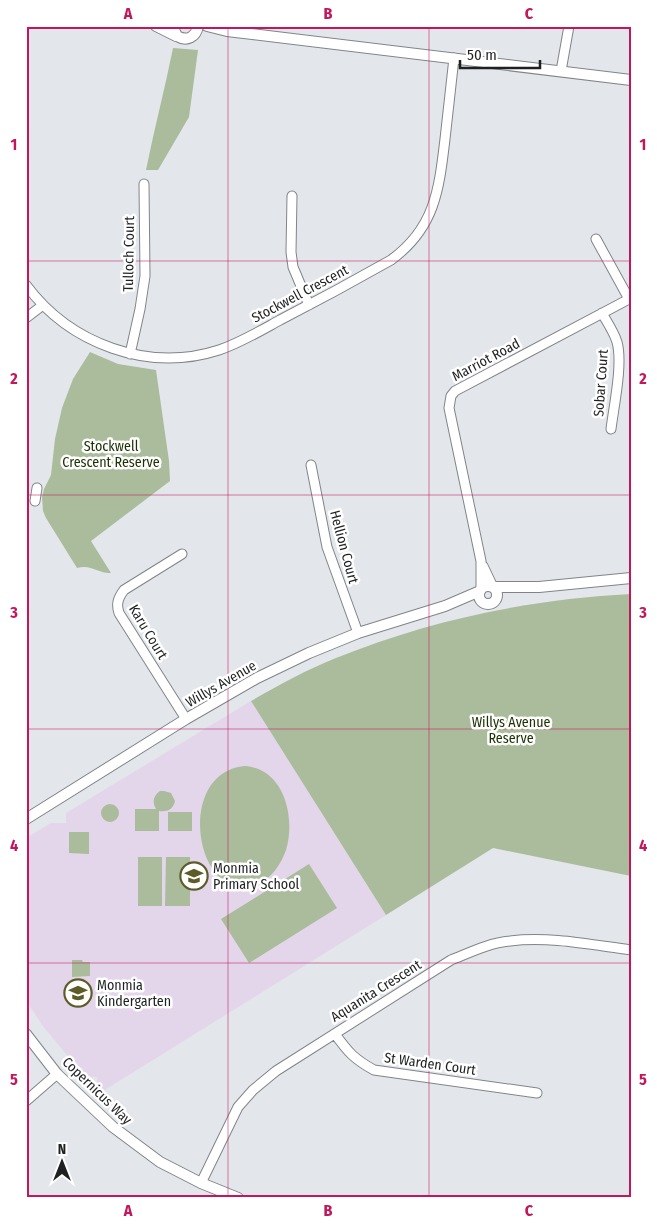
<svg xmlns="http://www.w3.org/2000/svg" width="657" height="1224" font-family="'Fira Sans Condensed',sans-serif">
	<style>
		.education { fill: #e3d6ea }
		.green { fill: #aabc9b }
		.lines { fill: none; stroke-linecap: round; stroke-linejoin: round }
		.minor-casing { stroke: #818488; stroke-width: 11 }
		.tertiary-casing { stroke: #818488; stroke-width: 12 }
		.minor { stroke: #fff; stroke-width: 9 }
		.tertiary { stroke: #fff; stroke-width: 10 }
		.grid { fill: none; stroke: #c2185b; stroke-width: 1; stroke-opacity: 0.55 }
		.labels { text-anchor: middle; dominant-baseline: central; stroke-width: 5; stroke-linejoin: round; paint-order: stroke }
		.street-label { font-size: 14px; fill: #1e2021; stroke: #fff }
		.park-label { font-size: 14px; fill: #1a3100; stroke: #fff }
		.poi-label { font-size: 14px; fill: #1e2021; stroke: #fff; text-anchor: start }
		.neatline { fill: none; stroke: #c2185b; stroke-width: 2 }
		.grid-label { font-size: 16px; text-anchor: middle; font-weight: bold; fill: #c2185b }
	</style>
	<rect width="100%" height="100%" fill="#e3e6eb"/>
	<!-- education -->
	<path class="education" d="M 251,701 L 386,915 L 100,1093 L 97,1090 L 97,1077 L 85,1077 L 42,1025 L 26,1000 L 26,838 L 51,823 L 66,823 L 66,813 Z"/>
	<!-- green -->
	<path class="green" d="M 173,48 L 198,50 L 189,117 L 158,170 L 146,170 C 154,129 165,89 173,48 Z
		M 90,352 L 118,364 L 156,370 L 169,461 L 170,481 L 91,541 L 111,573 C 98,574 92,564 77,568 L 46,518 L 43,511 L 42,497 L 44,489 L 51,475 L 55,439 L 62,408 L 73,379 Z
		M 631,594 L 631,876 L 493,848 L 386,915 L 251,701 C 279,685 306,670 336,658 C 429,620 531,599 631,594 Z
		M 245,766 C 284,769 296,817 286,850 C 281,864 272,878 258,884 C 195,909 173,772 245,766 Z
		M 160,791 L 164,791 L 171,793 L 175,801 C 173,810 167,812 159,811 L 159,831 L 135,831 L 135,809 L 156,809 C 152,802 153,796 160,791 Z
		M101 813a9 9 0 1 1 18 0a9 9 0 1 1-18 0Z
		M 168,812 L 192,812 L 192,831 L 168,831 Z
		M 69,832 L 89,832 L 89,854 L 69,853 Z
		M 138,857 L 162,857 L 162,906 L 138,906 Z
		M 166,857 L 190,857 L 190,906 L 165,906 Z
		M 309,864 L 337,908 L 249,963 L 221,919 Z
		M 72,960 L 82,960 L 83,962 L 90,962 L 90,976 L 72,977 Z"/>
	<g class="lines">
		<!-- minor casing -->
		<g class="minor-casing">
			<path id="minor" d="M 561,71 L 569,26
				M 292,196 L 291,252 L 293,267 L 309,305
				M 596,239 L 629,299
				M 26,285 C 70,344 148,373 219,350 C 240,343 260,331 280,320 C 317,301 354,281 391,260 C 435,228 439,190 445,139 C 448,112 451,85 454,58
				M 602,313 C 607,322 614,332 617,342 C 623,364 614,405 611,429
				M 26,318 L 43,305
				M 130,354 L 140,309 L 145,276 L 144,184
				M 311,465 L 327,547 L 358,633
				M 35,501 L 37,488
				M 182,554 L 124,590 C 118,598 116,604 119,613 L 186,719
				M 483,566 L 493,587
				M 481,590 L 481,561 L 449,408 L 451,396 L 455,391 L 631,298
				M 335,1034 C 348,1052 354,1059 374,1070 L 537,1093
				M 26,1101 L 57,1074
				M 201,1183 L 238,1107 L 253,1090 L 276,1071 L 451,960 C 471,952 489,943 510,941 C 550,936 592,945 631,950"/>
		</g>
		<!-- tertiary casing -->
		<g class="tertiary-casing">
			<path id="tertiary" d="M 156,26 L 176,36
				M 172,26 L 177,36 C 187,42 196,37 198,26
				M 207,26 L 227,31 L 631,80
				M479 595a9 9 0 1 1 18 0a9 9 0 1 1-18 0Z
				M 494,587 L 539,587 L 631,578
				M 26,819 L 186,719 L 257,678 L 309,653 L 358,633 L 445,606 L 480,591
				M 26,1034 L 57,1074 L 113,1127 L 160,1162 L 201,1183 L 238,1198"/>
		</g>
		<!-- minor -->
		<use href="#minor" class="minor"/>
		<!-- tertiary -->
		<use href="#tertiary" class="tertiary"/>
	</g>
	<!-- grid -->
	<path class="grid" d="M 228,26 L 228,1198M 429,26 L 429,1198M 26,261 L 631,261M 26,495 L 631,495M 26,729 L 631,729M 26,963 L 631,963"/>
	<!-- icons -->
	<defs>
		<g id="school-ring" transform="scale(1.4375)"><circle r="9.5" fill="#fff" stroke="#5d5c28" stroke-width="1.5"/><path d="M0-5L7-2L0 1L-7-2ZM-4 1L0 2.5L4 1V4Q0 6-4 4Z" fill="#5d5c28"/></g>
	</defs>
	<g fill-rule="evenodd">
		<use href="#school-ring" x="194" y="876"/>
		<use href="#school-ring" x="78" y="993"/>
	</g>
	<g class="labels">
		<!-- street labels -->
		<g class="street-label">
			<text transform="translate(129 254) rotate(-89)">Tulloch Court</text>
			<text transform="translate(300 294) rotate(-28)">Stockwell Crescent</text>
			<text transform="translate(486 360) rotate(-28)">Marriot Road</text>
			<text transform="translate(601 383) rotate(-86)">Sobar Court</text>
			<text transform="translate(344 547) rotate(75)">Hellion Court</text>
			<text transform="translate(148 632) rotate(59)">Karu Court</text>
			<text transform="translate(221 684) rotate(-30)">Willys Avenue</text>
			<text transform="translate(376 991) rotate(-32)">Aquanita Crescent</text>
			<text transform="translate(430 1064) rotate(8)">St Warden Court</text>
			<text transform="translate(97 1091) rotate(44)">Copernicus Way</text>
		</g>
		<!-- park labels -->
		<g class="park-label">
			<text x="111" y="446">Stockwell<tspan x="111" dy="16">Crescent Reserve</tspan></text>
			<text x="511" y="722">Willys Avenue<tspan x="511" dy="16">Reserve</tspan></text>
		</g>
		<!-- poi labels -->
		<g class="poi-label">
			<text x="213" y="868">Monmia<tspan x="213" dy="16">Primary School</tspan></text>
			<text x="97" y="985">Monmia<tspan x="97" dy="16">Kindergarten</tspan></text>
		</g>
	</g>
	<!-- border -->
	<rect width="657" height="1224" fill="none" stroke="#ffffff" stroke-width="55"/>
	<!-- north arrow -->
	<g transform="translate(62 1162)" stroke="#ffffff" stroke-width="4" paint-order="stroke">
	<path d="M0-4L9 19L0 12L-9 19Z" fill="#1e2021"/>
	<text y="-8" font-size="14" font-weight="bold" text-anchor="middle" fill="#1e2021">N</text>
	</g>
	<!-- scale -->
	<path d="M460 60v8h80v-8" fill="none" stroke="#1e2021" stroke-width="2.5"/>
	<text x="467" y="60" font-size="15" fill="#1e2021" stroke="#ffffff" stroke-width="4" paint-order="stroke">50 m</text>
	<rect x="28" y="28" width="602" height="1168" class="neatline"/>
	<g class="grid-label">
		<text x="128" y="19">A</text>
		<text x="328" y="19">B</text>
		<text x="529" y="19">C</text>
		<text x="14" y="150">1</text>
		<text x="643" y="150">1</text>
		<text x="14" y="384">2</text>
		<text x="643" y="384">2</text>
		<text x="14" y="618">3</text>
		<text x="643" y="618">3</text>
		<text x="14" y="851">4</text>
		<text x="643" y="851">4</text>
		<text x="14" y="1085">5</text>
		<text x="643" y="1085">5</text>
		<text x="128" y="1216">A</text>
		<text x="328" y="1216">B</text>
		<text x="529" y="1216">C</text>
	</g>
</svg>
